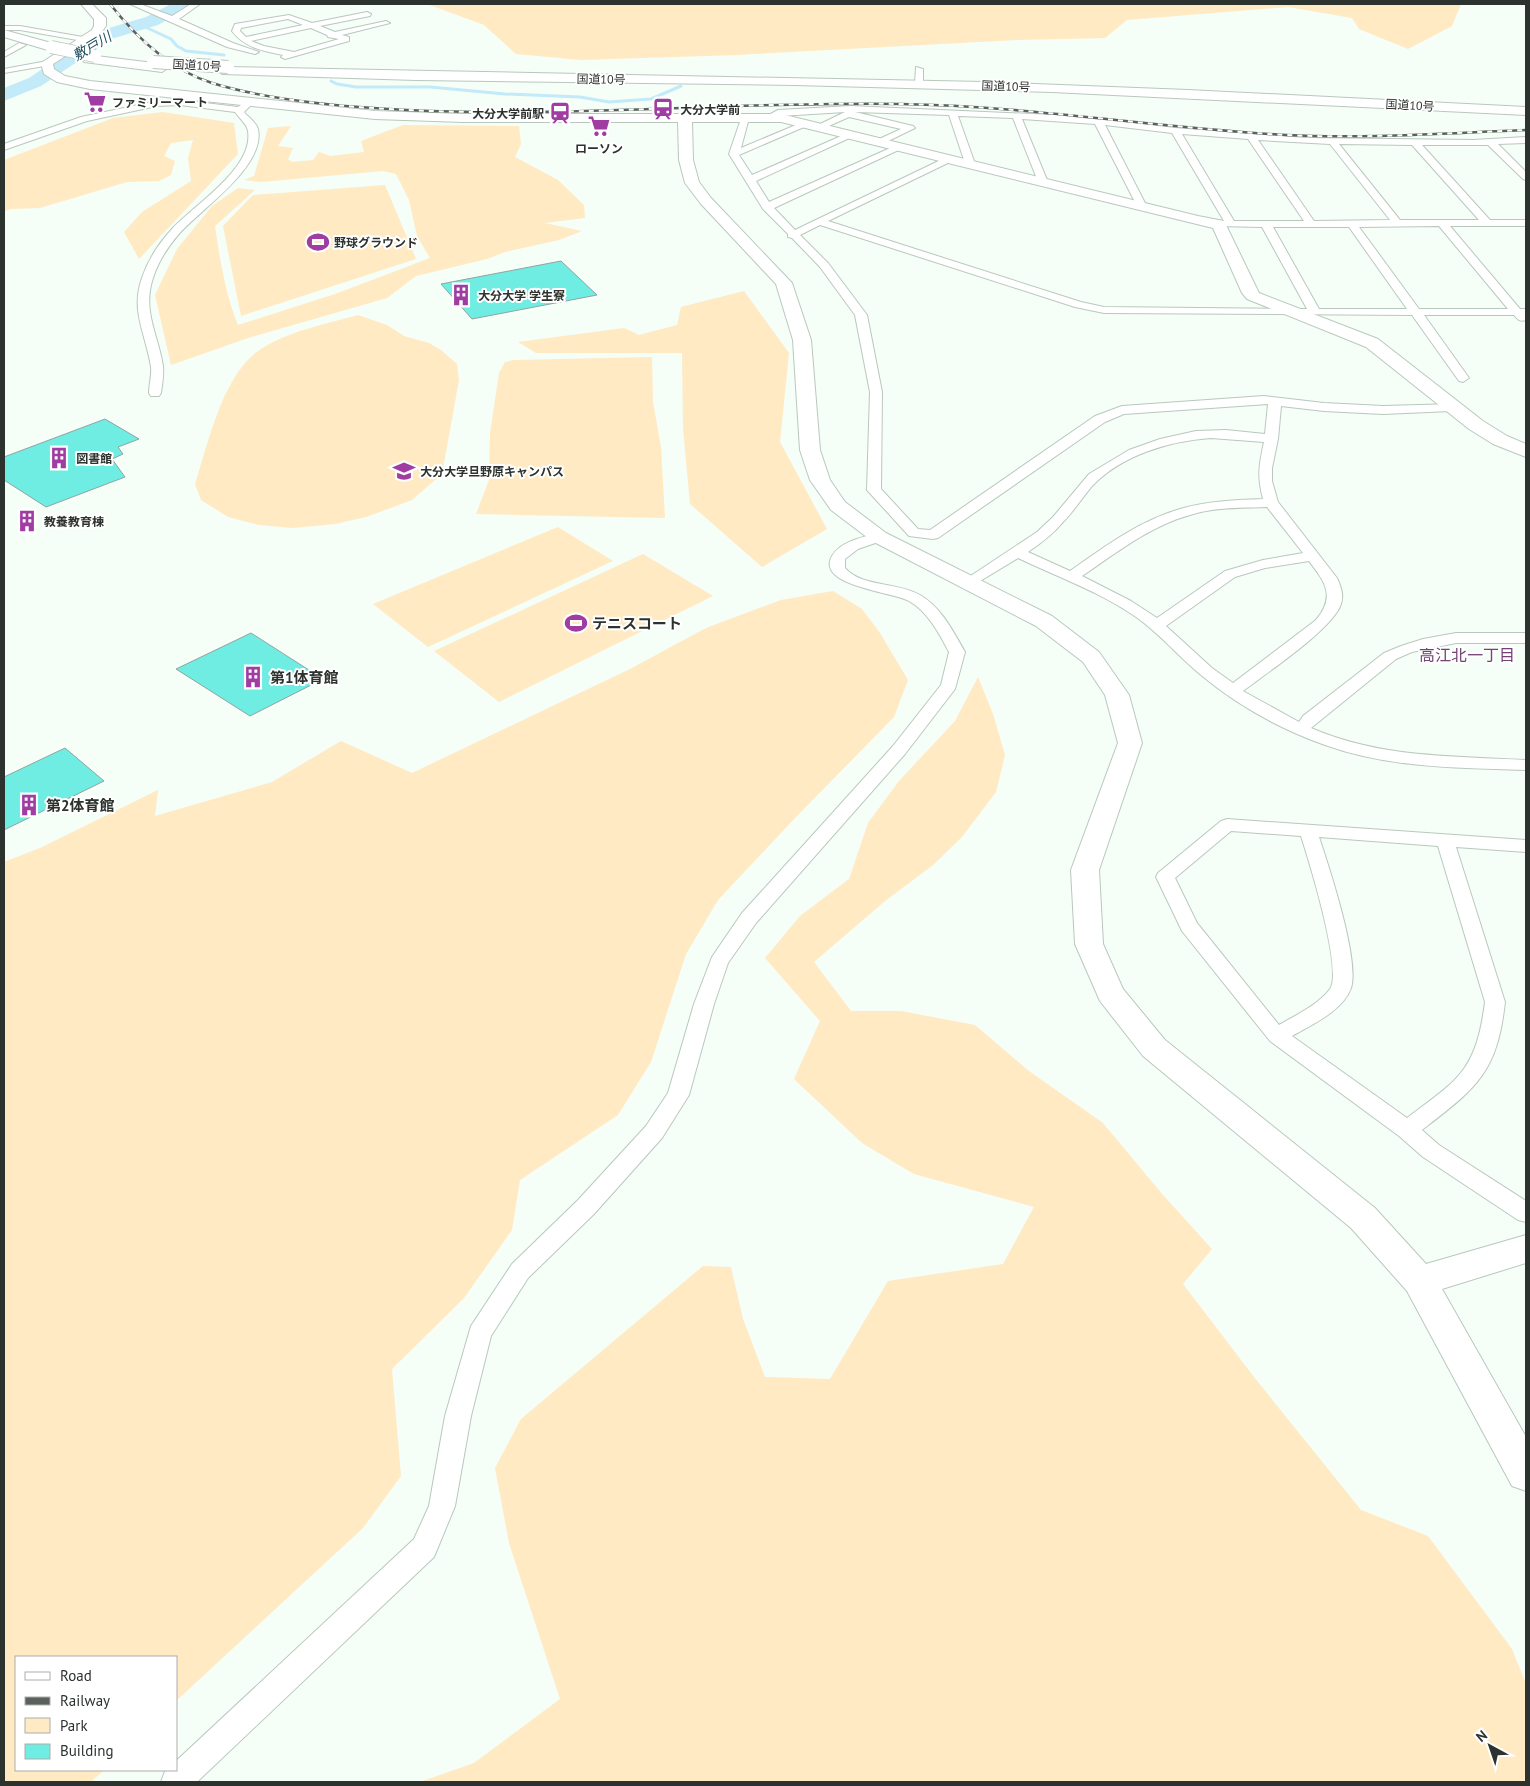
<svg xmlns="http://www.w3.org/2000/svg" width="1530" height="1786" font-family="'PT Sans','Noto Sans JP',sans-serif">
	<style>
		.green { fill: #ffeac4 }
		.lines { fill: none; stroke-linecap: round; stroke-linejoin: round }
		.stream { stroke: #c2eaf8; stroke-width: 3 }
		.river { fill: #c2eaf8; fill-rule: evenodd }
		.building { fill: #6fede2; stroke: #90a4a1 }
		.street-casing { stroke: #b9c8bd; stroke-width: 2 }
		.secondary-casing { stroke: #b9c8bd; stroke-width: 2 }
		.highway-casing { stroke: #b9c8bd; stroke-width: 2 }
		.street { fill: #fff; fill-rule: evenodd }
		.secondary { fill: #fff; fill-rule: evenodd }
		.highway { fill: #fff; fill-rule: evenodd }
		.rail-casing { stroke: #5b625d; stroke-width: 2.5 }
		.rail { stroke: #fff; stroke-width: 2; stroke-dasharray: 5; stroke-linecap: butt }
		.highway-bridge-casing { stroke: #b9c8bd; stroke-width: 14; stroke-linecap: butt }
		.highway-bridge { stroke: #fff; stroke-width: 12 }
		.labels { text-anchor: middle; dominant-baseline: central; stroke-width: 4; stroke-linejoin: round; paint-order: stroke }
		.far-street-label { font-size: 12px; fill: #2c322e; stroke: #fff }
		.far-poi-label { font-size: 12px; font-weight: bold; fill: #2c322e; stroke: #fff; text-anchor: start }
		.far-water-label { font-size: 14px; font-style: italic; fill: #1d4d5d; stroke: #fff }
		.poi-label { font-size: 15px; font-weight: bold; fill: #2c322e; stroke: #fff; text-anchor: start }
		.neighbourhood-label { font-size: 16px; fill: #744275; stroke: #fff }
	</style>
	<rect width="100%" height="100%" fill="#f5fef7"/>
	<!-- green -->
	<path class="green" d="M 427,4 L 1461,4 L 1452,26 L 1408,49 L 1359,29 L 1352,18 L 1288,7 L 1127,20 L 1105,38 L 1017,40 L 736,55 L 581,60 L 516,54 L 484,25 Z
		M 163,112 L 234,123 L 238,154 L 139,259 L 124,232 L 142,212 L 191,181 L 188,158 L 193,140 L 171,143 L 164,156 L 175,161 L 171,175 L 159,181 L 127,182 L 40,208 L 10,209 L 4,212 L 4,160 L 113,118 Z
		M 403,125 L 519,126 L 521,144 L 515,157 L 558,180 L 584,205 L 585,218 L 545,223 L 582,231 L 559,240 L 505,252 L 487,259 L 416,276 L 387,298 L 248,338 L 171,365 L 155,295 L 177,249 L 212,206 L 238,188 L 255,190 L 215,226 C 220,260 225,293 238,325 L 338,293 L 430,258 L 417,236 L 409,200 L 396,174 L 383,171 L 261,182 L 244,180 L 254,176 L 268,128 L 291,126 L 278,146 L 293,148 L 288,159 L 292,162 L 313,160 L 319,152 L 330,156 L 364,152 L 361,141 Z
		M 385,185 L 416,259 L 241,316 L 223,226 L 253,195 Z
		M 744,291 L 789,353 L 780,442 L 827,529 L 762,567 L 690,504 L 683,428 L 682,353 L 536,353 L 518,342 L 624,328 L 639,335 L 677,325 L 681,307 Z
		M 358,315 L 387,325 L 404,336 L 429,343 L 441,350 L 457,364 L 459,380 L 442,474 L 412,500 L 366,517 L 335,524 L 293,528 L 259,525 L 228,517 L 201,500 L 195,484 C 208,444 223,373 261,349 C 289,331 326,324 358,315 Z
		M 652,357 L 653,402 L 661,447 L 665,518 L 476,514 L 489,480 L 490,433 L 499,373 L 505,362 L 514,360 Z
		M 558,527 L 613,561 L 428,647 L 373,604 Z
		M 643,554 L 713,596 L 499,702 L 434,651 Z
		M 833,591 L 862,609 L 880,633 L 908,680 L 894,717 L 796,817 L 718,900 L 686,954 L 651,1062 L 618,1115 L 520,1180 L 512,1230 L 464,1298 L 392,1369 L 401,1476 L 363,1528 L 176,1701 L 176,1657 L 16,1657 L 16,1770 L 104,1770 L 91,1782 L 4,1782 L 4,862 L 40,848 L 158,790 L 155,816 L 272,782 L 341,741 L 412,773 L 630,669 L 706,628 L 781,600 Z
		M 978,677 L 993,714 L 1005,755 L 996,792 L 962,837 L 933,865 L 885,901 L 814,962 L 851,1011 L 901,1011 L 975,1025 L 1029,1071 L 1103,1123 L 1163,1195 L 1212,1249 L 1183,1284 L 1254,1377 L 1361,1510 L 1428,1536 L 1512,1649 L 1526,1684 L 1526,1782 L 420,1782 L 474,1763 L 560,1699 L 509,1543 L 495,1468 L 521,1419 L 703,1266 L 731,1267 L 743,1319 L 765,1377 L 830,1379 L 888,1281 L 1003,1264 L 1034,1207 L 914,1174 L 862,1143 L 794,1079 L 820,1021 L 765,958 L 800,916 L 849,879 L 868,823 L 899,781 L 955,721 Z"/>
	<g class="lines">
		<!-- stream -->
		<path class="stream" d="M 141,25 L 171,39 L 177,46 L 186,51 L 224,55
			M 331,81 L 337,84 L 356,87 L 430,87 L 505,94 L 580,97 L 609,102 L 651,99 L 681,86"/>
		<!-- river -->
		<path class="river" d="M 171,4 L 191,4 L 189,7 L 158,25 L 111,39 L 41,86 L 4,101 L 4,88 L 29,78 L 99,31 L 146,17 Z"/>
	</g>
	<!-- building -->
	<path class="building" d="M 561,261 L 597,295 L 472,319 L 441,284 Z
		M 105,419 L 139,439 L 118,447 L 123,454 L 112,459 L 125,477 L 46,507 L 4,480 L 4,457 Z
		M 251,633 L 323,679 L 250,716 L 176,669 Z
		M 65,748 L 104,781 L 4,830 L 4,777 Z"/>
	<g class="lines">
		<!-- street casing -->
		<g class="street-casing">
			<path id="street" d="M 130,4 L 140,4 L 172,16 L 191,4 L 200,4 L 179,19 L 233,43 L 259,52 L 255,54 L 227,47 Z
				M 367,12 L 371,14 L 370,16 L 320,26 L 335,32 L 386,21 L 390,23 L 342,35 L 349,37 L 349,41 L 285,59 L 281,57 L 283,55 C 263,51 245,48 232,31 L 235,24 L 289,15 L 312,23 ZM 288,19 L 303,25 L 246,37 L 240,31 L 241,28 ZM 311,28 L 327,35 L 328,37 L 339,39 L 294,52 L 264,46 L 251,41 Z
				M 4,26 L 20,26 L 83,37 L 87,39 L 83,41 L 20,30 L 4,30 Z
				M 19,43 L 26,45 L 4,57 L 4,52 Z
				M 47,61 L 50,61 L 50,65 L 4,73 L 4,69 Z
				M 916,67 L 923,69 L 923,84 L 919,87 L 915,84 Z
				M 250,99 L 254,102 L 244,112 C 248,117 256,122 258,129 C 266,167 199,210 178,235 C 167,248 158,262 153,278 C 142,311 158,334 163,366 C 164,375 162,385 161,393 L 159,396 L 151,396 L 149,393 C 149,385 152,375 151,367 C 146,334 130,311 142,278 C 148,260 159,243 172,229 C 194,205 254,168 248,131 C 247,124 239,118 235,112 L 180,105 L 157,106 L 87,121 L 4,150 L 4,144 L 81,117 L 157,101 L 180,100 L 238,107 Z
				M 851,106 L 1077,116 L 1175,128 L 1306,138 L 1473,140 L 1526,137 L 1526,143 L 1498,144 L 1526,172 L 1526,180 L 1523,179 L 1488,145 L 1422,145 L 1490,220 L 1526,220 L 1526,226 L 1450,226 L 1520,309 L 1526,309 L 1526,320 C 1520,322 1518,320 1514,315 L 1424,315 L 1469,378 L 1463,382 L 1459,381 L 1412,315 L 1104,313 L 1075,307 L 820,225 L 800,235 L 828,263 L 867,315 L 882,392 L 881,489 L 918,529 L 930,530 L 1095,416 L 1122,406 L 1264,396 L 1324,403 L 1383,406 L 1455,404 L 1457,407 L 1451,411 L 1383,414 L 1324,411 L 1281,406 L 1278,439 L 1272,468 L 1272,481 L 1278,502 L 1337,578 C 1341,587 1344,595 1341,604 C 1334,628 1265,674 1243,691 L 1299,722 L 1303,716 L 1384,653 L 1401,646 L 1423,639 L 1456,633 L 1526,633 L 1526,643 L 1456,643 L 1412,652 L 1396,659 L 1311,728 C 1380,758 1453,756 1526,760 L 1526,770 C 1459,768 1389,768 1325,745 C 1280,729 1237,705 1201,675 C 1178,656 1159,633 1136,617 C 1100,592 1058,577 1018,558 L 972,586 L 962,586 L 960,583 L 1037,532 L 1053,517 L 1089,474 L 1129,450 L 1160,439 L 1196,431 L 1226,430 L 1265,434 L 1268,404 L 1124,414 L 1105,422 L 938,538 L 933,539 L 909,536 L 867,490 L 870,392 L 855,315 L 820,267 L 792,238 L 788,237 L 788,234 L 763,209 L 729,154 L 742,116 L 745,115 L 749,118 L 741,148 L 803,122 L 806,121 L 811,124 L 739,155 L 752,175 L 848,133 L 851,132 L 856,135 L 756,181 L 769,202 L 897,145 L 903,145 L 905,147 L 774,208 L 795,230 L 949,156 L 952,157 L 952,161 L 828,221 L 1081,302 L 1104,307 L 1307,309 L 1262,227 L 1215,226 L 1214,224 L 1215,222 L 1224,221 L 1172,133 L 1105,125 L 1145,203 L 1136,209 L 1131,206 L 1135,202 L 1095,124 L 1022,119 L 1047,180 L 1039,185 L 1034,182 L 1037,179 L 1013,118 L 958,116 L 974,161 L 965,166 L 960,163 L 964,160 L 949,115 L 855,112 L 913,126 L 915,128 L 880,145 L 875,142 L 877,140 L 901,129 L 849,117 L 822,129 L 816,129 L 814,127 L 845,112 L 780,116 L 769,120 L 765,117 L 778,110 ZM 1182,134 L 1248,139 L 1304,221 L 1234,221 ZM 1258,140 L 1330,144 L 1390,220 L 1314,221 ZM 1339,144 L 1412,145 L 1479,220 L 1400,220 ZM 1439,226 L 1508,309 L 1419,309 L 1359,227 ZM 1273,227 L 1349,227 L 1407,309 L 1319,309 ZM 1211,438 L 1264,442 C 1259,465 1257,476 1263,499 C 1235,500 1207,501 1180,509 C 1139,521 1104,547 1070,571 L 1028,552 C 1041,543 1053,534 1063,522 C 1074,511 1082,498 1092,486 C 1122,455 1169,441 1211,438 ZM 1267,507 L 1303,553 L 1263,560 L 1225,571 L 1157,618 L 1131,601 L 1082,576 C 1116,553 1150,526 1190,515 C 1214,507 1242,508 1267,507 ZM 1309,561 C 1325,582 1336,596 1316,620 L 1233,683 L 1212,668 L 1166,626 L 1235,577 L 1265,568 Z
				M 879,533 L 884,534 L 886,537 L 884,540 L 858,549 L 845,559 L 845,568 C 861,587 898,582 920,595 C 941,607 953,631 965,652 L 955,689 L 905,754 L 756,923 L 728,963 L 714,1004 L 689,1095 L 662,1138 L 594,1214 L 528,1278 L 491,1336 L 471,1416 L 455,1506 L 434,1557 L 197,1782 L 161,1782 L 165,1771 L 176,1770 L 176,1761 L 414,1539 L 429,1506 L 445,1416 L 471,1326 L 512,1264 L 578,1200 L 646,1126 L 668,1093 L 694,1004 L 712,957 L 742,913 L 893,746 L 941,685 L 949,652 C 939,633 928,612 909,601 C 894,592 815,586 832,556 C 841,541 863,537 879,533 Z
				M 1227,819 L 1526,840 L 1526,852 L 1456,847 L 1505,1002 C 1497,1074 1476,1088 1422,1130 L 1439,1145 L 1526,1201 L 1526,1222 L 1518,1220 L 1423,1157 L 1399,1136 L 1270,1041 L 1182,931 L 1156,877 L 1158,873 L 1221,821 ZM 1231,831 L 1301,836 C 1309,861 1343,970 1330,989 C 1318,1005 1296,1015 1279,1025 L 1197,923 L 1175,878 ZM 1319,837 L 1438,846 L 1485,1002 C 1476,1071 1459,1079 1407,1118 L 1292,1036 C 1311,1025 1343,1011 1351,988 C 1360,960 1329,867 1319,837 Z"/>
		</g>
		<!-- secondary casing -->
		<g class="secondary-casing">
			<path id="secondary" d="M 81,4 L 92,4 L 106,18 L 106,26 L 100,34 L 53,64 L 54,69 L 65,76 L 90,81 L 375,111 L 463,114 L 781,114 L 1198,216 L 1224,221 L 1259,293 L 1378,339 L 1483,421 L 1507,436 L 1526,444 L 1526,457 L 1493,444 L 1469,429 L 1366,347 L 1247,299 L 1242,293 L 1213,228 L 781,122 L 692,122 L 693,160 L 699,182 L 711,198 L 792,283 L 811,340 L 820,450 L 830,480 L 845,502 L 886,533 L 1052,616 L 1099,652 L 1129,695 L 1142,743 L 1099,870 L 1103,944 L 1123,989 L 1165,1040 L 1375,1208 L 1426,1264 L 1526,1235 L 1526,1263 L 1442,1289 L 1526,1437 L 1526,1491 L 1512,1486 L 1407,1291 L 1351,1228 L 1143,1056 L 1100,1001 L 1075,944 L 1071,870 L 1118,743 L 1105,695 L 1083,662 L 1036,626 L 872,541 L 831,510 L 810,480 L 800,450 L 793,340 L 776,284 L 701,204 L 685,183 L 679,160 L 678,122 L 463,122 L 375,119 L 90,89 L 57,82 L 44,74 L 41,63 L 92,30 L 94,26 L 94,19 Z"/>
		</g>
		<!-- highway casing -->
		<g class="highway-casing">
			<path id="highway" d="M 4,30 L 55,44 L 57,47 L 51,51 L 4,37 Z
				M 88,55 L 162,64 L 168,68 L 162,72 L 84,62 L 82,59 L 84,56 Z
				M 226,67 L 984,82 L 1188,90 L 1526,107 L 1526,115 L 1052,92 L 795,85 L 416,80 L 222,74 L 220,71 Z"/>
		</g>
		<!-- street -->
		<use href="#street" class="street"/>
		<!-- secondary -->
		<use href="#secondary" class="secondary"/>
		<!-- highway -->
		<use href="#highway" class="highway"/>
		<!-- rail casing -->
		<g class="rail-casing">
			<path id="rail" d="M 110,4 C 136,37 171,70 212,83 C 270,101 346,107 407,110 C 571,118 736,101 901,104 C 1030,106 1157,128 1286,135 C 1366,139 1446,133 1526,130"/>
		</g>
		<!-- rail -->
		<use href="#rail" class="rail"/>
		<!-- highway-bridge casing -->
		<g class="highway-bridge-casing">
			<path id="highway-bridge" d="M 51,47 L 95,56
				M 153,62 L 228,67"/>
		</g>
		<!-- highway-bridge -->
		<use href="#highway-bridge" class="highway-bridge"/>
	</g>
	<!-- icons -->
	<defs>
		<g id="supermarket-bare" transform="scale(1.725)"><path d="M-6-5.5h2.5l.6 2H6L4.5 2H-2.5L-4.4-4H-6ZM-1.5 3.2a1.3 1.3 0 1 0 .1 0ZM3 3.2a1.3 1.3 0 1 0 .1 0Z" fill="#a03da2" stroke="#fff" stroke-width="2.5" paint-order="stroke"/></g>
		<g id="station-bare" transform="scale(1.725)"><path d="M-3-6H3Q5-6 5-4V2Q5 4 3 4L4.5 6H3L1.5 4h-3L-3 6H-4.5L-3 4Q-5 4-5 2V-4Q-5-6-3-6ZM-3.5-4v3h7v-3ZM-3.5 1v1.5H-2V1ZM2 1v1.5H3.5V1Z" fill="#a03da2" stroke="#fff" stroke-width="2.5" paint-order="stroke"/></g>
		<g id="stadium-bare" transform="scale(1.725)"><path d="M0-5a6.5 5 0 1 0 0 10a6.5 5 0 1 0 0-10ZM-3.5-1.8h7v3.6h-7Z" fill="#a03da2" stroke="#fff" stroke-width="2.5" paint-order="stroke"/></g>
		<g id="building-bare" transform="scale(1.725)"><path d="M-4-6H4V6H1V3H-1V6H-4ZM-2.5-4.3h1.7v1.8h-1.7ZM.8-4.3h1.7v1.8H.8ZM-2.5-1h1.7V.8h-1.7ZM.8-1h1.7V.8H.8Z" fill="#a03da2" stroke="#fff" stroke-width="2.5" paint-order="stroke"/></g>
		<g id="university-bare" transform="scale(1.725)"><path d="M0-5L7-2L0 1L-7-2ZM-4 1L0 2.5L4 1V4Q0 6-4 4Z" fill="#a03da2" stroke="#fff" stroke-width="2.5" paint-order="stroke"/></g>
	</defs>
	<g fill-rule="evenodd">
		<use href="#supermarket-bare" x="95" y="102"/>
		<use href="#station-bare" x="663" y="109"/>
		<use href="#station-bare" x="560" y="113"/>
		<use href="#supermarket-bare" x="599" y="126"/>
		<use href="#stadium-bare" x="318" y="242"/>
		<use href="#building-bare" x="461" y="295"/>
		<use href="#building-bare" x="59" y="458"/>
		<use href="#university-bare" x="404" y="471"/>
		<use href="#building-bare" x="27" y="521"/>
		<use href="#stadium-bare" x="576" y="623"/>
		<use href="#building-bare" x="253" y="677"/>
		<use href="#building-bare" x="29" y="805"/>
	</g>
	<g class="labels">
		<!-- far-street labels -->
		<g class="far-street-label">
			<text transform="translate(197 65) rotate(3)">国道10号</text>
			<text transform="translate(601 79) rotate(1)">国道10号</text>
			<text transform="translate(1006 86) rotate(2)">国道10号</text>
			<text transform="translate(1410 105) rotate(3)">国道10号</text>
		</g>
		<!-- far-poi labels -->
		<g class="far-poi-label">
			<text x="112" y="102">ファミリーマート</text>
			<text x="680" y="109">大分大学前</text>
			<text x="544" y="113" text-anchor="end">大分大学前駅</text>
			<text x="599" y="148" text-anchor="middle">ローソン</text>
			<text x="334" y="242">野球グラウンド</text>
			<text x="478" y="295">大分大学 学生寮</text>
			<text x="76" y="458">図書館</text>
			<text x="420" y="471">大分大学旦野原キャンパス</text>
			<text x="44" y="521">教養教育棟</text>
		</g>
		<!-- far-water labels -->
		<g class="far-water-label">
			<text transform="translate(92 46) rotate(-31)">敷戸川</text>
		</g>
		<!-- poi labels -->
		<g class="poi-label">
			<text x="592" y="623">テニスコート</text>
			<text x="270" y="677">第1体育館</text>
			<text x="46" y="805">第2体育館</text>
		</g>
		<!-- neighbourhood labels -->
		<g class="neighbourhood-label">
			<text x="1467" y="655">高江北一丁目</text>
		</g>
	</g>
	<!-- border -->
	<rect width="1530" height="1786" fill="none" stroke="#2c322e" stroke-width="10"/>
	<!-- legend -->
	<rect x="15" y="1656" width="162" height="115" fill="#ffffff" stroke="#abadab"/>
	<rect x="25" y="1672" width="25" height="8" fill="#ffffff" stroke="#abadab"/>
	<text x="60" y="1681" font-size="15" fill="#2c322e">Road</text>
	<rect x="25" y="1697" width="25" height="8" fill="#5b625d" stroke="#abadab"/>
	<text x="60" y="1706" font-size="15" fill="#2c322e">Railway</text>
	<rect x="25" y="1718" width="25" height="15" fill="#ffeac4" stroke="#abadab"/>
	<text x="60" y="1731" font-size="15" fill="#2c322e">Park</text>
	<rect x="25" y="1744" width="25" height="15" fill="#6fede2" stroke="#abadab"/>
	<text x="60" y="1756" font-size="15" fill="#2c322e">Building</text>
	<!-- north arrow -->
	<g transform="translate(1490 1746) rotate(320)" stroke="#ffffff" stroke-width="4" paint-order="stroke">
	<path d="M0-4L9 19L0 12L-9 19Z" fill="#2c322e"/>
	<text y="-8" font-size="14" font-weight="bold" text-anchor="middle" fill="#2c322e">N</text>
	</g>
</svg>
